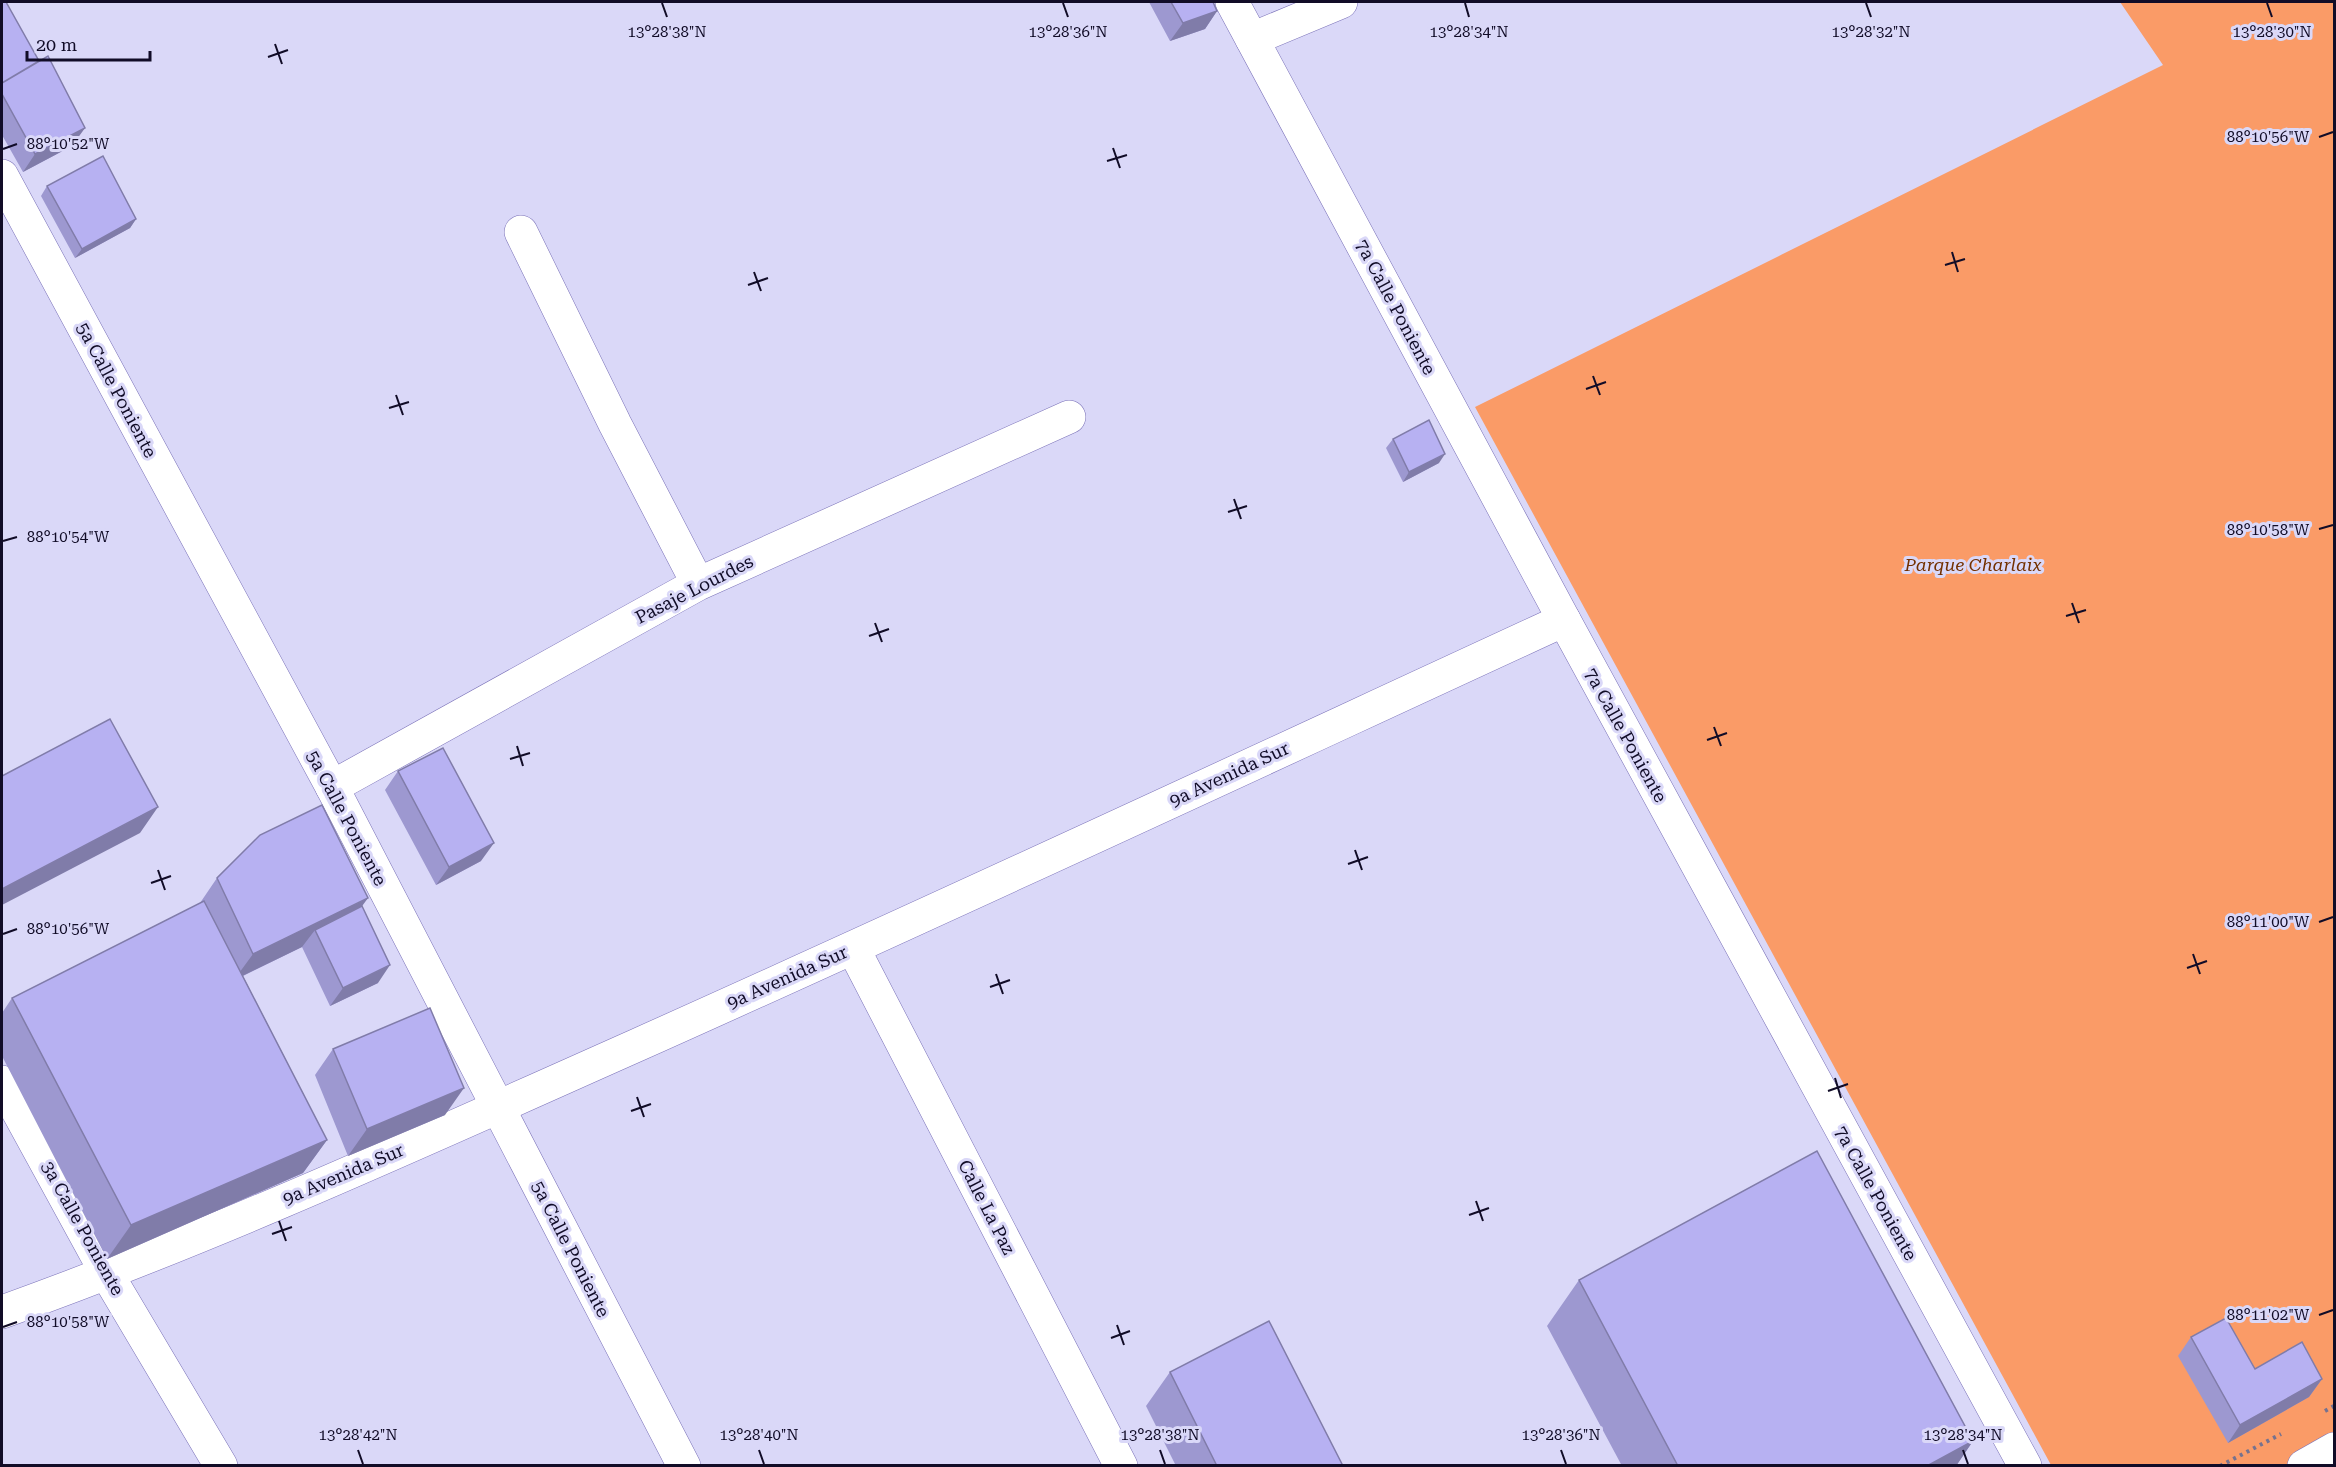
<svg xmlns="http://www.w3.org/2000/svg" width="2336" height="1467" font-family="'Roboto Serif',serif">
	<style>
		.green { fill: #fa9b67 }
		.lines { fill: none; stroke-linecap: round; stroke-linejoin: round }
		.minor-casing { stroke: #7a71b8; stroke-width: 34 }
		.tertiary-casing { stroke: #7a71b8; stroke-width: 34 }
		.trunk-casing { stroke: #7a71b8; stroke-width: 34 }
		.path { stroke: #75728f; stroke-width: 4; stroke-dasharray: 3 4.5; stroke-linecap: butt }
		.minor { stroke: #fff; stroke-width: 33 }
		.tertiary { stroke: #fff; stroke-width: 33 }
		.trunk { stroke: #fff; stroke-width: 33 }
		.wall { fill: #9d98d0 }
		.shaded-wall { fill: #807ca9 }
		.building { fill: #b7b1f2; stroke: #807ca9; stroke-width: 1.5 }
		.ticks { fill: none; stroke: #110c27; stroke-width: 2 }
		.labels { text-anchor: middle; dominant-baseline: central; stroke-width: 6; stroke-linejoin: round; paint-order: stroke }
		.street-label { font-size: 18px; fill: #110c27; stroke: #dad8f8 }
		.park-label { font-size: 18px; font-style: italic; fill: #733000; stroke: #dad8f8 }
		.ticks-label { font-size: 15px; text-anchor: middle; fill: #110c27; stroke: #dad8f8; stroke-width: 6; stroke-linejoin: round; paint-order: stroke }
	</style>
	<rect width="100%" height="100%" fill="#dad8f8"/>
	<!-- green -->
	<path class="green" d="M 2120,2 L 2334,2 L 2334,1449 L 2304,1465 L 2051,1465 L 1475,407 L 2163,65 Z"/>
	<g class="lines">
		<!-- minor casing -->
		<g class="minor-casing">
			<path id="minor" d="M 1252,39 L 1341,2
				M 521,232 L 615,424 L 698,584
				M 332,787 L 698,584 L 1069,417
				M 853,948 L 1121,1466
				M 2,1312 C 217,1235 426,1139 635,1046 C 946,907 1254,763 1564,620"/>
		</g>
		<!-- tertiary casing -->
		<g class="tertiary-casing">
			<path id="tertiary" d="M 1232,2 L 1564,620 L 2025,1466
				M 2,176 L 332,787 L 684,1466
				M 2,1082 L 107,1274 L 221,1466"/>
		</g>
		<!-- trunk casing -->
		<g class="trunk-casing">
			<path id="trunk" d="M 2304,1466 L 2334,1449"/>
		</g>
		<!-- path -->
		<path class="path" d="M 2325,1411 L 2334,1406
			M 2220,1466 L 2281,1434"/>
		<!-- minor -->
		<use href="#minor" class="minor"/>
		<!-- tertiary -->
		<use href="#tertiary" class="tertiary"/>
		<!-- trunk -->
		<use href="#trunk" class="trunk"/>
	</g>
	<!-- wall -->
	<path class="wall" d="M 2,2 L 72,146 L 23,172 L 2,135 Z
		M 1149,2 L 1213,2 L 1217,11 L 1205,29 L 1170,41 Z
		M 47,186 L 136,219 L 130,228 L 75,258 L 41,196 Z
		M 1393,439 L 1439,463 L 1403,482 L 1386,448 Z
		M 398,771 L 481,861 L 436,885 L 385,790 Z
		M 217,878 L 362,906 L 378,983 L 330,1006 L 302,947 L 243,976 L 327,1140 L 303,1173 L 107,1259 L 2,1056 L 2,1013 L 12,998 L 200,903 Z
		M 333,1049 L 445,1115 L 348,1156 L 315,1075 Z
		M 1579,1280 L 1973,1441 L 1956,1466 L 1622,1466 L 1547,1326 Z
		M 2191,1337 L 2255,1369 L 2322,1379 L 2309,1397 L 2228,1443 L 2178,1356 Z
		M 1170,1372 L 1343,1466 L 1176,1466 L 1146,1406 Z"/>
	<!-- shaded-wall -->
	<path class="shaded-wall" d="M 1217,11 L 1205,29 L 1170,41 L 1183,23 Z
		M 85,128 L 72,146 L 23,172 L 35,154 Z
		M 136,219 L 130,228 L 75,258 L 82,249 Z
		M 1445,454 L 1439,463 L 1403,482 L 1409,472 Z
		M 158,807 L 140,833 L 2,905 L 2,889 Z
		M 494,843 L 481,861 L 436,885 L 449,867 Z
		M 368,898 L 349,924 L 315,930 L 302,947 L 234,980 L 253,954 Z
		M 390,965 L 378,983 L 330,1006 L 343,988 Z
		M 464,1088 L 445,1115 L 348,1156 L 367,1129 Z
		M 327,1140 L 303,1173 L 107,1259 L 131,1225 Z
		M 2322,1379 L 2309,1397 L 2228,1443 L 2240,1425 Z
		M 1973,1441 L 1956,1466 L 1927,1466 Z"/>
	<!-- building -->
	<path class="building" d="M 2,2 L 6,2 L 39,61 L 2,83 Z
		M 1171,2 L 1213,2 L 1217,11 L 1183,23 Z
		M 48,56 L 85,128 L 35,154 L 2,94 L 2,83 Z
		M 103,156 L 136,219 L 82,249 L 47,186 Z
		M 1429,420 L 1445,454 L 1409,472 L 1393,439 Z
		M 110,719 L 158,807 L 2,889 L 2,776 Z
		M 443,748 L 494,843 L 449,867 L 398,771 Z
		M 322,805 L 368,898 L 253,954 L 217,878 L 260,835 Z
		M 204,901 L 327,1140 L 131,1225 L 12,998 Z
		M 362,906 L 390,965 L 343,988 L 315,930 Z
		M 430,1008 L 464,1088 L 367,1129 L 333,1049 Z
		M 1817,1151 L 1973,1441 L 1927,1466 L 1678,1466 L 1579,1280 Z
		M 2226,1318 L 2255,1369 L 2302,1342 L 2322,1379 L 2240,1425 L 2191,1337 Z
		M 1269,1321 L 1343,1466 L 1217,1466 L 1170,1372 Z"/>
	<!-- ticks -->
	<path class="ticks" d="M 662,3 L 667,17M 1063,3 L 1068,17M 1465,3 L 1469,17M 1866,3 L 1871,17M 2267,3 L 2272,17M 275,44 L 282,64M 268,57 L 288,50M 2319,137 L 2333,132M 1113,148 L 1120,168M 3,149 L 17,144M 1107,161 L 1127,155M 1952,252 L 1958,272M 1945,265 L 1965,259M 754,272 L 761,291M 748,285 L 768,278M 1593,376 L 1600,395M 1586,389 L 1606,382M 396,395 L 403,415M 389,408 L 409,402M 1234,499 L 1241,519M 1228,512 L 1247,506M 2319,529 L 2333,525M 3,541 L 17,537M 2072,603 L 2079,623M 2066,616 L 2086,610M 875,623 L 882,642M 869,636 L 889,629M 1714,727 L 1721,746M 1707,740 L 1727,733M 517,746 L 523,766M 510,759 L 530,753M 1355,850 L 1362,870M 1348,864 L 1368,857M 158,870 L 165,890M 151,883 L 171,876M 2319,922 L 2333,917M 3,934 L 17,929M 2193,954 L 2200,974M 2187,968 L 2207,961M 996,974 L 1003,994M 990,987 L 1010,980M 1835,1078 L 1841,1098M 1828,1091 L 1848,1084M 637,1097 L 644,1117M 631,1111 L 651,1104M 1476,1201 L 1483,1221M 1469,1215 L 1489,1208M 279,1221 L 286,1241M 272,1234 L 292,1227M 2319,1315 L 2333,1310M 1117,1325 L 1124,1345M 3,1327 L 17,1322M 1111,1338 L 1130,1331M 358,1450 L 363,1464M 759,1450 L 764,1464M 1160,1450 L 1165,1464M 1561,1450 L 1566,1464M 1963,1450 L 1968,1464"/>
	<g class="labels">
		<!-- street labels -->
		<g class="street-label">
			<text transform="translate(1396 307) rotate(62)">7a Calle Poniente</text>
			<text transform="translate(117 390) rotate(62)">5a Calle Poniente</text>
			<text transform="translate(694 589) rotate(-27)">Pasaje Lourdes</text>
			<text transform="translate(1626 735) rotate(61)">7a Calle Poniente</text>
			<text transform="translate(1229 774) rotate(-25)">9a Avenida Sur</text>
			<text transform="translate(347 818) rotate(62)">5a Calle Poniente</text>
			<text transform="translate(787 977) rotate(-24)">9a Avenida Sur</text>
			<text transform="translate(343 1174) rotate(-23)">9a Avenida Sur</text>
			<text transform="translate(1876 1193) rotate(61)">7a Calle Poniente</text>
			<text transform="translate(987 1207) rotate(63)">Calle La Paz</text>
			<text transform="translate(83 1228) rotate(61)">3a Calle Poniente</text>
			<text transform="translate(571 1249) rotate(63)">5a Calle Poniente</text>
		</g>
		<!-- park labels -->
		<g class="park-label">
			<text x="1973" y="564">Parque Charlaix</text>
		</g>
	</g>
	<g class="ticks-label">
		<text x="667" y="37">13°28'38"N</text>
		<text x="1068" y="37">13°28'36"N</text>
		<text x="1469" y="37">13°28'34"N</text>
		<text x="2272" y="37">13°28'30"N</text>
		<text x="1871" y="37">13°28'32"N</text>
		<text x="2268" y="142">88°10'56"W</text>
		<text x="68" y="149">88°10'52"W</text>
		<text x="2268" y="535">88°10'58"W</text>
		<text x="68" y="542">88°10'54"W</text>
		<text x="2268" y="927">88°11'00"W</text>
		<text x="68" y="934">88°10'56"W</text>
		<text x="2268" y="1320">88°11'02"W</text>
		<text x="68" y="1327">88°10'58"W</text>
		<text x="358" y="1440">13°28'42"N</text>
		<text x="759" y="1440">13°28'40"N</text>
		<text x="1160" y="1440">13°28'38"N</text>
		<text x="1561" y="1440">13°28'36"N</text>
		<text x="1963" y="1440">13°28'34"N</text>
	</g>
	<!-- border -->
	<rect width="2336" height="1467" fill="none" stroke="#110c27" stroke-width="6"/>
	<!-- scale -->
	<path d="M27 51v9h123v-9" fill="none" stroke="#110c27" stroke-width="3"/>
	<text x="36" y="51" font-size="18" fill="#110c27" stroke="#dad8f8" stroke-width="4.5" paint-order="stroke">20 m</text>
</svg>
